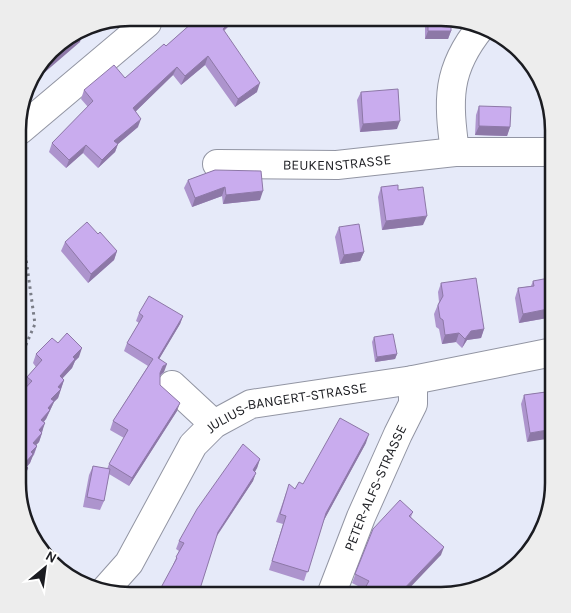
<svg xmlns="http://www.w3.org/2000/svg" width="571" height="613" font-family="Karla,sans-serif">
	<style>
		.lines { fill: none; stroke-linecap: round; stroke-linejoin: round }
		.minor-casing { stroke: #9295a3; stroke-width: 30 }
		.path { stroke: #7a7d87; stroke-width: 3; stroke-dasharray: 2.5 4; stroke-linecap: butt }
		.minor { stroke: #fff; stroke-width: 28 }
		.wall { fill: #ad94cd }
		.shaded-wall { fill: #8d78a7 }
		.building { fill: #c9acee; stroke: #8d78a7 }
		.labels { text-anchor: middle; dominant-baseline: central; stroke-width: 5; stroke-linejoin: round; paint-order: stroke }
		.street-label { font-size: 14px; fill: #1b1c21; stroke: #fff }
		.rim { fill: none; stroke: #1b1c21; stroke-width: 2.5 }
	</style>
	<rect width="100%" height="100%" fill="#e6eaf9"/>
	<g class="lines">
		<!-- minor casing -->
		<g class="minor-casing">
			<g id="minor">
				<path d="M 20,130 L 147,23"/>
				<path d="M 455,152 C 448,100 446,70 481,27"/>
				<path id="s1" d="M 217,164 L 337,165 L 455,152 L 553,152"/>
				<path d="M 172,385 L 214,424"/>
				<path id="s2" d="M 105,590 L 129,563 L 193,445 L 214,424 L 251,404 L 413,380 L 553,352"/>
				<path id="s3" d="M 331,595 L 361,517 L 398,434 L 413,404 L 413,380"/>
			</g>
		</g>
		<!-- path -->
		<path class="path" d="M 18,363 L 35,324 L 19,208"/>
		<!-- minor -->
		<use href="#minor" class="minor"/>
	</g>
	<!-- wall -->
	<path class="wall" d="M 455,18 L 451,24 L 451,31 L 448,39 L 425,39 L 425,19 Z
		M 193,22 L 233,22 L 224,31 L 257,92 L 235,107 L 205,65 L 181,85 L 173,75 L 136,111 L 138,127 L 118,144 L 115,152 L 98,168 L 83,153 L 66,168 L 49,152 L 52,143 L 88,107 L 81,99 L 84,90 L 125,78 L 166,46 Z
		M 361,92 L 397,129 L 360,132 L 357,100 Z
		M 479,106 L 510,127 L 507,136 L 475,135 L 476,115 Z
		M 215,170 L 260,200 L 223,204 L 222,196 L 192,207 L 184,188 L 188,180 Z
		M 381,187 L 398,190 L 423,225 L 382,230 L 378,197 Z
		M 339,227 L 364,252 L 360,261 L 340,264 L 335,237 Z
		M 98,234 L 117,251 L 114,260 L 88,283 L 61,251 L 65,242 Z
		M 533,281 L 550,283 L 553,283 L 553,317 L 519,323 L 515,298 L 518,288 L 531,286 Z
		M 441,283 L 484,329 L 481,338 L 467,340 L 462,348 L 456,342 L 442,344 L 439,329 L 436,327 L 434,314 L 439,302 L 438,292 Z
		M 139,313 L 183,316 L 180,324 L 159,359 L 164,372 L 160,376 L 160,385 L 177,411 L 129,486 L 109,474 L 104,501 L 100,510 L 83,507 L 89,475 L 93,466 L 107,469 L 109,464 L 124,438 L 110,430 L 113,421 L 148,366 L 124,351 L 127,343 L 139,323 L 136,321 Z
		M 374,337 L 397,354 L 395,359 L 375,362 L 372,342 Z
		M 58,343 L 79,357 L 75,361 L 72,368 L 62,379 L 64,380 L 58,398 L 54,402 L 46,419 L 44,422 L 42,433 L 39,442 L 36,445 L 37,446 L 34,455 L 32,457 L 30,463 L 27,467 L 25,477 L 18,485 L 18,396 L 26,388 L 24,386 L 27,377 L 36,367 L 33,363 L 36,354 Z
		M 553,391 L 527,442 L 521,404 L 524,395 Z
		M 366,443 L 324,520 L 304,581 L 269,570 L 283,524 L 276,522 L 286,493 L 295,489 L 303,484 Z
		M 260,459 L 257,468 L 255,472 L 253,481 L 215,539 L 199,592 L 202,595 L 173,565 L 179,551 L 176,549 L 179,541 Z
		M 413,512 L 411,517 L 441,555 L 364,589 L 352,583 L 373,529 Z"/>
	<!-- shaded-wall -->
	<path class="shaded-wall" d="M 227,22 L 233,22 L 224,30 L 222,36 L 223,25 Z
		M 428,31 L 451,31 L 448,39 L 425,39 Z
		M 82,35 L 80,42 L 37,79 L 42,69 Z
		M 208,56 L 205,65 L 181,85 L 185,76 Z
		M 177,67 L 173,75 L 130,117 L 133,108 Z
		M 260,83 L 257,92 L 235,107 L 238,99 Z
		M 141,119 L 138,127 L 118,144 L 115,152 L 98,168 L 102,160 L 114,141 Z
		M 400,121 L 397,129 L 360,132 L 363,124 Z
		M 479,126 L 510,127 L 507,136 L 475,135 Z
		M 86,145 L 83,153 L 66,168 L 69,160 Z
		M 225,187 L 222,196 L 192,207 L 195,198 Z
		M 263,191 L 260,200 L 223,204 L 226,195 Z
		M 427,216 L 423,225 L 382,230 L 386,221 Z
		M 117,251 L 114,260 L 88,283 L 91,274 Z
		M 364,252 L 360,261 L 340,264 L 344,255 Z
		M 553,308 L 553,317 L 519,323 L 523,314 Z
		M 183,316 L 180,324 L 155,366 L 158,358 Z
		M 484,329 L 481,338 L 467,340 L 462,348 L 465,339 L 471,331 Z
		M 459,333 L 456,342 L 442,344 L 445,335 Z
		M 82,348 L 79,357 L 75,361 L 72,368 L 56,385 L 60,376 L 73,357 Z
		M 397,354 L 395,359 L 375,362 L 377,357 Z
		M 167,364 L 164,372 L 160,375 L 157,381 L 163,366 Z
		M 64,380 L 58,398 L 54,402 L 46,419 L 38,428 L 41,420 L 51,399 L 58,387 Z
		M 180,403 L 177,411 L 129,486 L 132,478 Z
		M 45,423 L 42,432 L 39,430 Z
		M 553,429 L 553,438 L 527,442 L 530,433 Z
		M 42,433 L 39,442 L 30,451 L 33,443 Z
		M 369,434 L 366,443 L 323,522 L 326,513 Z
		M 37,446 L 30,463 L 21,473 L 24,464 L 31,452 Z
		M 260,459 L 257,468 L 250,479 L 253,470 Z
		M 28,468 L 25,477 L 18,485 L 18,480 Z
		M 256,473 L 253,481 L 214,540 L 218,532 Z
		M 444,547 L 441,555 L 403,595 L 398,595 Z"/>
	<!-- building -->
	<path class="building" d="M 453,18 L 451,20 L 451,31 L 428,31 L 428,19 Z
		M 193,22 L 227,22 L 223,25 L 225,27 L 223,29 L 260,83 L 238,99 L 208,56 L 185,76 L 177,67 L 133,108 L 141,119 L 114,141 L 118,144 L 102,160 L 86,145 L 69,160 L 52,143 L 93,101 L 84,90 L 114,65 L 125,78 L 164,44 L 166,46 Z
		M 80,31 L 82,35 L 42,69 L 56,45 Z
		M 398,89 L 400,121 L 363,124 L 361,92 Z
		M 479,106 L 511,107 L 510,127 L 479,126 Z
		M 215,170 L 261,171 L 263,191 L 226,195 L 225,187 L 195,198 L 188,180 Z
		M 398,185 L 398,190 L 423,187 L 427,216 L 386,221 L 381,187 Z
		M 87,222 L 98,234 L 100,232 L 117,251 L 91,274 L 65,242 Z
		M 359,224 L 364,252 L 344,255 L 339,227 Z
		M 476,278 L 484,329 L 471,331 L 465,339 L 459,333 L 445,335 L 443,320 L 440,318 L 438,305 L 443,296 L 441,283 Z
		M 549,278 L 550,283 L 553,283 L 553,308 L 523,314 L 518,288 L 534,286 L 533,281 Z
		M 149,296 L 183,316 L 158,358 L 167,364 L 163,366 L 160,373 L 160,385 L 180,403 L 132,478 L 109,464 L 128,430 L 113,421 L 153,359 L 127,343 L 143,316 L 139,313 Z
		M 67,333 L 82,348 L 73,357 L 75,359 L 60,376 L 64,380 L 58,387 L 61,389 L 51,399 L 54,401 L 48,408 L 50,410 L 41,420 L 45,423 L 39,430 L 42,433 L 33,443 L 37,446 L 31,452 L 33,454 L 24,464 L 28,468 L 18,480 L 18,409 L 23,403 L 18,398 L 18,396 L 32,381 L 27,377 L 42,360 L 36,354 L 52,338 L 58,343 Z
		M 393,334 L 397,354 L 377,357 L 374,337 Z
		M 553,391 L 553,429 L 530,433 L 524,395 Z
		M 340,418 L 369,434 L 326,513 L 308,572 L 272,561 L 286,516 L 280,514 L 289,484 L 295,489 L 299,482 L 303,484 Z
		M 243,444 L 260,459 L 253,470 L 256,473 L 218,532 L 199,592 L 202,594 L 202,595 L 157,595 L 177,558 L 176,557 L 184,543 L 179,541 L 197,509 Z
		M 93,466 L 110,469 L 104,501 L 87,497 Z
		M 400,500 L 413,512 L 409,516 L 444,547 L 398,595 L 361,595 L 369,581 L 355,574 L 373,529 Z"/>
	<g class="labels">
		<!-- street labels -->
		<g class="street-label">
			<text stroke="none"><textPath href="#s1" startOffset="120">BEUKENSTRASSE</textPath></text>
			<text stroke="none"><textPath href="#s2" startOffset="275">JULIUS-BANGERT-STRASSE</textPath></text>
			<text stroke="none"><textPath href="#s3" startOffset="116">PETER-ALFS-STRASSE</textPath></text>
		</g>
	</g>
	<!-- crop -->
	<path d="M0 0H571V613H0ZM130 26H441A104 104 0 0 1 545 130V483A104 104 0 0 1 441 587H130A104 104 0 0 1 26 483V130A104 104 0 0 1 130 26Z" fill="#ededed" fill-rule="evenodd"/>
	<path class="rim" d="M130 26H441A104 104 0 0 1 545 130V483A104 104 0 0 1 441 587H130A104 104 0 0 1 26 483V130A104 104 0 0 1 130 26Z"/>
	<!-- north arrow -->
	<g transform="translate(45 568) rotate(29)" stroke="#ffffff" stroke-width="4" paint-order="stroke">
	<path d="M0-4L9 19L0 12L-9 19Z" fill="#1b1c21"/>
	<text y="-8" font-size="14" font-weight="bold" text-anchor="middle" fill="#1b1c21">N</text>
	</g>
</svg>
